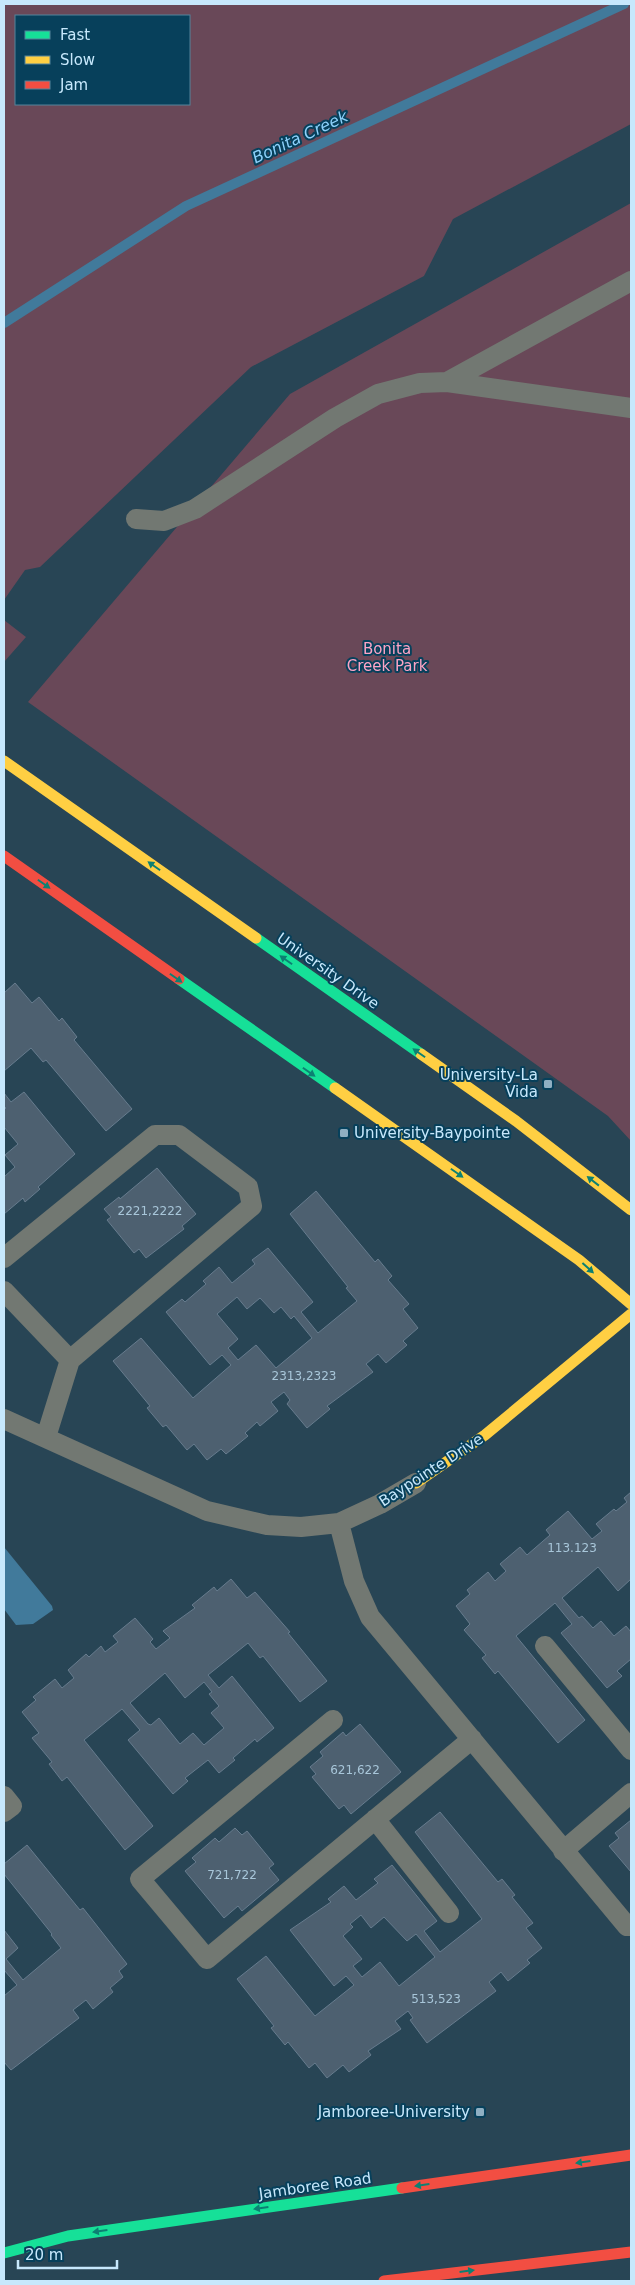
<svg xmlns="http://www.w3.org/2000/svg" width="635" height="2285" font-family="'DejaVu Sans',sans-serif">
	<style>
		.green { fill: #694858; fill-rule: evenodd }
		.water { fill: #417a9b }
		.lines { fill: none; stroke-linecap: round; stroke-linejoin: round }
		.stream { stroke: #417a9b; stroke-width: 10 }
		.building { fill: #4d6070; stroke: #677c8e; fill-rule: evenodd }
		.lane { stroke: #727872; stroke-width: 20 }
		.fast { stroke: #16e098; stroke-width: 11 }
		.slow { stroke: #ffcf43; stroke-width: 11 }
		.jam { stroke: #f24e42; stroke-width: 11 }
		.oneway { fill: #0d8073 }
		.poi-dot { fill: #8fafc2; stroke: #07405b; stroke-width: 2 }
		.labels { text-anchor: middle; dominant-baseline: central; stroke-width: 4; stroke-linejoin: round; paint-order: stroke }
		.number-label { font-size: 12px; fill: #a8c6d9 }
		.park-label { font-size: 15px; fill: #fda4c5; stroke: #07405b }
		.street-label { font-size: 15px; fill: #c7e8fc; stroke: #07405b }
		.poi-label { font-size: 15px; fill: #c7e8fc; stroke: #07405b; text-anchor: end }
		.water-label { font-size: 16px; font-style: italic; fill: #8dd1fb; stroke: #07405b }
	</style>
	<rect width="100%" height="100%" fill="#284555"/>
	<!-- green -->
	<path class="green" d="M 4,4 L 631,4 L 631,124 L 453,219 L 424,276 L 251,367 L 40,567 L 25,570 L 4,600 ZM 16,16 L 189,16 L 189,104 L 16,104 Z
		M 631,203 L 631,1141 L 608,1116 L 28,702 L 290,394 Z
		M 4,620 L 26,637 L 4,662 Z"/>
	<!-- water -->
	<path class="water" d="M 4,1547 L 52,1606 L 53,1610 L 33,1624 L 16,1625 L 4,1609 Z"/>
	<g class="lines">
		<!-- stream -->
		<path class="stream" d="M 4,323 L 186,206 L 624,4"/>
	</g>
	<!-- building -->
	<path class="building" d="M 15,983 L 32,1003 L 39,997 L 59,1021 L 62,1018 L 77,1037 L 74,1040 L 132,1109 L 106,1131 L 46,1060 L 43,1062 L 31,1048 L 4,1071 L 4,993 Z
		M 24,1092 L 75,1154 L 38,1187 L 40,1189 L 25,1202 L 23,1198 L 4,1214 L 4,1177 L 15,1167 L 5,1155 L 18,1144 L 4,1127 L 4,1110 L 6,1108 L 4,1106 L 4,1093 L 11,1102 Z
		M 157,1168 L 196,1214 L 182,1226 L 184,1229 L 146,1258 L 139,1249 L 134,1253 L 107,1220 L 111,1217 L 104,1209 L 119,1197 L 120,1199 Z
		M 316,1191 L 375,1262 L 378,1259 L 392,1276 L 388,1280 L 409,1304 L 403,1309 L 418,1328 L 403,1341 L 407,1345 L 386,1363 L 378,1354 L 366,1364 L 373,1372 L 327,1406 L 330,1409 L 307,1428 L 287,1404 L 290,1400 L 284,1392 L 271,1402 L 278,1411 L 260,1426 L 257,1422 L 245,1433 L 248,1436 L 226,1454 L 221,1449 L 207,1460 L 194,1444 L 187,1450 L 166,1425 L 163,1427 L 147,1408 L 150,1406 L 113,1361 L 141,1338 L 193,1398 L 231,1365 L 222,1355 L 210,1365 L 166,1312 L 182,1299 L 185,1302 L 206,1284 L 203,1281 L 219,1267 L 232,1283 L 255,1264 L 252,1260 L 268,1248 L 313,1302 L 301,1312 L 318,1333 L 357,1301 L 346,1288 L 348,1287 L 290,1214 ZM 237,1297 L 247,1309 L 260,1298 L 274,1313 L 281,1307 L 291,1319 L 294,1316 L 312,1338 L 276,1368 L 256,1345 L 238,1360 L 228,1348 L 238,1339 L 217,1314 Z
		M 631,1492 L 631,1579 L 618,1591 L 598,1567 L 562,1598 L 579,1618 L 582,1616 L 593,1628 L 601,1621 L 614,1636 L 626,1626 L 631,1632 L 631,1659 L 617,1671 L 622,1676 L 607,1688 L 561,1633 L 572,1624 L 555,1603 L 516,1636 L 585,1720 L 558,1743 L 498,1671 L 495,1674 L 482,1658 L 486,1655 L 464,1630 L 470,1624 L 456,1606 L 470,1594 L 467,1590 L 488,1572 L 495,1581 L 506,1571 L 500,1564 L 520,1547 L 527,1555 L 550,1535 L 546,1530 L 568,1511 L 592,1539 L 602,1531 L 596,1524 L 614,1509 L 616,1511 L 627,1502 L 624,1498 Z
		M 231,1579 L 247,1598 L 255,1592 L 290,1632 L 288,1633 L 327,1681 L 300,1702 L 263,1656 L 260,1658 L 248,1643 L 208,1675 L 219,1688 L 232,1676 L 274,1728 L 257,1742 L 255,1739 L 233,1758 L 235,1760 L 219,1773 L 208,1760 L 185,1778 L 188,1781 L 173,1794 L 128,1740 L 140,1730 L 122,1709 L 84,1740 L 153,1826 L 125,1850 L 67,1777 L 62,1781 L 49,1764 L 52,1762 L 32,1738 L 39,1733 L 22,1712 L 36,1700 L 33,1697 L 55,1679 L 62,1688 L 74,1678 L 68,1670 L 86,1654 L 89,1657 L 101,1646 L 105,1652 L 118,1642 L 113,1636 L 135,1618 L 153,1639 L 150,1642 L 156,1649 L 170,1638 L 163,1631 L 195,1608 L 192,1605 L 214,1587 L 217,1591 ZM 165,1673 L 185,1698 L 204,1682 L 212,1692 L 209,1694 L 219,1706 L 211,1713 L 224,1728 L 204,1745 L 193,1733 L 180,1744 L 159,1718 L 151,1725 L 148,1724 L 130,1703 Z
		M 360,1724 L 401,1772 L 351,1814 L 344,1805 L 339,1809 L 312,1777 L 316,1774 L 310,1767 L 323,1756 L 320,1752 L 343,1732 L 346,1736 Z
		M 440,1812 L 498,1882 L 502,1879 L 515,1895 L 512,1897 L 533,1923 L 526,1928 L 542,1948 L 527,1960 L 530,1963 L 508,1981 L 501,1972 L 489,1982 L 496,1991 L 427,2043 L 410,2020 L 413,2018 L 408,2011 L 395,2021 L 401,2029 L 368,2051 L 371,2055 L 349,2072 L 343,2065 L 327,2078 L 315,2063 L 309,2068 L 288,2042 L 285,2045 L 271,2028 L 274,2026 L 237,1979 L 266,1956 L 315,2016 L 354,1985 L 346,1976 L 334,1986 L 290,1930 L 331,1902 L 328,1899 L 344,1886 L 356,1900 L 378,1883 L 374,1879 L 392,1865 L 437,1921 L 424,1931 L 440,1952 L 482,1919 L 415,1832 ZM 361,1915 L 371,1928 L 384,1917 L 407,1941 L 416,1934 L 435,1957 L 399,1986 L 380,1962 L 362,1977 L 353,1966 L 362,1959 L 343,1936 L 353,1927 L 350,1924 Z
		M 631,1820 L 631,1872 L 609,1846 L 619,1838 L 615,1833 Z
		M 235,1828 L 242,1835 L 247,1831 L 274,1864 L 269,1868 L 279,1880 L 242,1911 L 238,1906 L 224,1918 L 185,1871 L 196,1862 L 192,1858 L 215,1838 L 219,1842 Z
		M 27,1845 L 80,1910 L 83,1908 L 127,1964 L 119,1971 L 123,1977 L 110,1988 L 113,1992 L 93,2009 L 86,2000 L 73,2010 L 79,2018 L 11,2070 L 4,2062 L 4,1996 L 17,1985 L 4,1970 L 4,1930 L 18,1948 L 6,1959 L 23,1980 L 61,1948 L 51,1935 L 52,1934 L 4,1874 L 4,1864 Z"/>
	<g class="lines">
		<!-- lane -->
		<path class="lane" d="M 631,281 L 447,382 L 631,408
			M 136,519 L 164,521 L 195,509 L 335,418 L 378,394 L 420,383 L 447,382
			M 4,1258 L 155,1135 L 179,1135 L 248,1187 L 252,1206 L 70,1360 L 46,1437
			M 4,1291 L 70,1360
			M 4,1419 L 207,1511 L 267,1525 L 301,1527 L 339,1523 L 380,1504 L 416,1483
			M 339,1523 L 354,1581 L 370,1617 L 627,1926 L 631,1926
			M 545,1646 L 631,1750
			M 333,1720 L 140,1879 L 207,1959 L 472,1739
			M 4,1796 L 12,1806 L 4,1812
			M 375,1819 L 449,1913
			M 563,1851 L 631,1793"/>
		<!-- fast -->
		<path class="fast" d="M 256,938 L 421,1054
			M 179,979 L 335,1088
			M 4,2253 L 68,2236 L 402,2188"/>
		<!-- slow -->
		<path class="slow" d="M 4,761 L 256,938
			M 421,1054 L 516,1121 L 631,1210
			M 335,1088 L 579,1260 L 631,1304
			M 416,1483 L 485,1435 L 631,1314"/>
		<!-- jam -->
		<path class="jam" d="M 4,856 L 179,979
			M 402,2188 L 631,2155
			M 384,2281 L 631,2252"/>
	</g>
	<!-- one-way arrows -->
	<defs><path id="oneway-solid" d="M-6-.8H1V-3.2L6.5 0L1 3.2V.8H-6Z" transform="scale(1.25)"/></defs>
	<g class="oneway">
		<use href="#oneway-solid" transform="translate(154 866) rotate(-145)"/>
		<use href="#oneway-solid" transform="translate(44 884) rotate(35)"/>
		<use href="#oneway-solid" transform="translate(286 960) rotate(-145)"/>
		<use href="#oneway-solid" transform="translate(176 978) rotate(35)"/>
		<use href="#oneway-solid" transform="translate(419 1053) rotate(-145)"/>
		<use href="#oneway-solid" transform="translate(309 1072) rotate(35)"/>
		<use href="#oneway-solid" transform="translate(457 1173) rotate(35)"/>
		<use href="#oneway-solid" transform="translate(593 1181) rotate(-142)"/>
		<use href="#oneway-solid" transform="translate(588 1268) rotate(42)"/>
		<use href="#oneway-solid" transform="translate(583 2162) rotate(172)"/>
		<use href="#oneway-solid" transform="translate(422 2185) rotate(172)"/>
		<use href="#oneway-solid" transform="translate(261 2208) rotate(172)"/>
		<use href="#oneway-solid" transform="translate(100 2231) rotate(172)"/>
		<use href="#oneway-solid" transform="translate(467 2271) rotate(-7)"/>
	</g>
	<!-- markers -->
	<g class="poi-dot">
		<rect x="543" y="1079" width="10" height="10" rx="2.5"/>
		<rect x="339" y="1128" width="10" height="10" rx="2.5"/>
		<rect x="475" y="2107" width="10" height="10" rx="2.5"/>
	</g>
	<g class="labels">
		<!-- number labels -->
		<g class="number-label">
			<text x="150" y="1211">2221,2222</text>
			<text x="304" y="1376">2313,2323</text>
			<text x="572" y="1548">113.123</text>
			<text x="355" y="1770">621,622</text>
			<text x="232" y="1875">721,722</text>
			<text x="436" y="1999">513,523</text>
		</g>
		<!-- park labels -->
		<g class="park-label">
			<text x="387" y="649">Bonita<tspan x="387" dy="17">Creek Park</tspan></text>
		</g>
		<!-- street labels -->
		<g class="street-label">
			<text transform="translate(328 971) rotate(35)">University Drive</text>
			<text transform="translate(431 1470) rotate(-33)">Baypointe Drive</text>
			<text transform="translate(315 2186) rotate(-8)">Jamboree Road</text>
		</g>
		<!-- poi labels -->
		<g class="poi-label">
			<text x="538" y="1075">University-La<tspan x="538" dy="17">Vida</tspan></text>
			<text x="354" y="1133" text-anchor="start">University-Baypointe</text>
			<text x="470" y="2112">Jamboree-University</text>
		</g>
		<!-- water labels -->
		<g class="water-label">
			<text transform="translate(300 137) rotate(-25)">Bonita Creek</text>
		</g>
	</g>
	<!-- border -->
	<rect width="635" height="2285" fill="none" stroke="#c7e8fc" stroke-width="10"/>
	<!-- legend -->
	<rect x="15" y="15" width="175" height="90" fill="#07405b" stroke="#54839b"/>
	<rect x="25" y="31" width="25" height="8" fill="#16e098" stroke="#54839b"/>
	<text x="60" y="40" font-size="15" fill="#c7e8fc">Fast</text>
	<rect x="25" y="56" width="25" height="8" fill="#ffcf43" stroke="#54839b"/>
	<text x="60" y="65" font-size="15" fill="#c7e8fc">Slow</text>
	<rect x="25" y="81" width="25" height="8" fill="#f24e42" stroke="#54839b"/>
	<text x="60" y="90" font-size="15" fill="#c7e8fc">Jam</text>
	<!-- scale -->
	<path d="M18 2260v8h99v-8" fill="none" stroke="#c7e8fc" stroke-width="2.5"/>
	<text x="25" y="2260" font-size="15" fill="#c7e8fc" stroke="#07405b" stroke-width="4" paint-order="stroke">20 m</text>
</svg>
